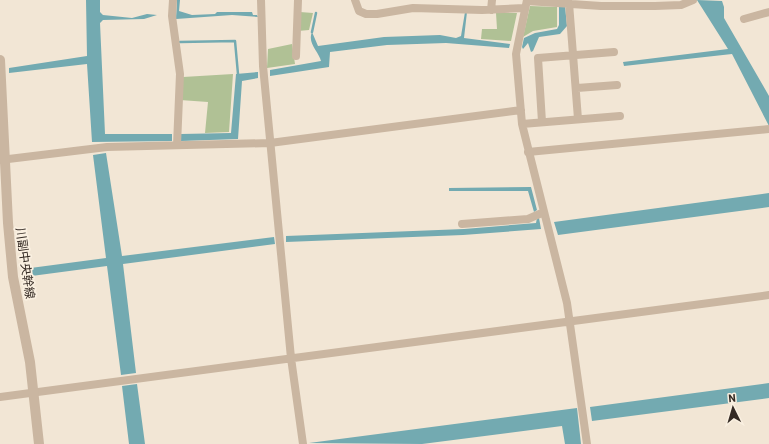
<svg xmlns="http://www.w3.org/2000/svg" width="769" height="444" font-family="Barlow,'Noto Sans JP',sans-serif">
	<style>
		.green { fill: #b0c195 }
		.water { fill: #73aab1 }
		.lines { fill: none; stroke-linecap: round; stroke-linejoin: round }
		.stream { stroke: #73aab1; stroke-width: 2.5 }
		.minor { stroke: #cab6a1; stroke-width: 8 }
		.tertiary { stroke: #cab6a1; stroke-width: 10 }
		.labels { text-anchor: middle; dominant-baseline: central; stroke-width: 3.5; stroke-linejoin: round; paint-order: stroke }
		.street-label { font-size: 12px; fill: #342a24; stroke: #faf0e1 }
	</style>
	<rect width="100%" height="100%" fill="#f2e6d5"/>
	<!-- green -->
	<path class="green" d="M 530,6 L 557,7 L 557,27 L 533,31 L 523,37 Z
		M 300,12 L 313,13 L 309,30 L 298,31 Z
		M 496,13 L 517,13 L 511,41 L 481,39 L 482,29 L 497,29 Z
		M 292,44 L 295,64 L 267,68 L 268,49 Z
		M 233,74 L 229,132 L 205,133 L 208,102 L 180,100 L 183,77 Z"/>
	<!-- water -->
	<path class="water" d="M 86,0 L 100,0 L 100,12 L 103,15 L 132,18 L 147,14 L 157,15 L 144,19 L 103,20 L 100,23 L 105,134 L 172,134 L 172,141 L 92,142 L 87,64 L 9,73 L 9,68 L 87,56 Z
		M 177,0 L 180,0 L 179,11 L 192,15 L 215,14 L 217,12 L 252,12 L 253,15 L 257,15 L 258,17 L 232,15 L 176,19 Z
		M 697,0 L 722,1 L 724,7 L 724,18 L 769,96 L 769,126 L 732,54 L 624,66 L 623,62 L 728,49 Z
		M 565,6 L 567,26 L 560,34 L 539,37 L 533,51 L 531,52 L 528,43 L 523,49 L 522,47 L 524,38 L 535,33 L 557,29 L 559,25 L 559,7 Z
		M 465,12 L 467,12 L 464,38 L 510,44 L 509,48 L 446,43 L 387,45 L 330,52 L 329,67 L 270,76 L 270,70 L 321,61 C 319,52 307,43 312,32 L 318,46 L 384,37 L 440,35 L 456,38 L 461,36 Z
		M 258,72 L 258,78 L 242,81 L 238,139 L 181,141 L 181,134 L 231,133 L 236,74 Z
		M 106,153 L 122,256 L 274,237 L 275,244 L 123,264 L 136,373 L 121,375 L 107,266 L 24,277 L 23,269 L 106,258 L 93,155 Z
		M 531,187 L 537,210 L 534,212 L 528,191 L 449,191 L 449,188 Z
		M 769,193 L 769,207 L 558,235 L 554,222 Z
		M 537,218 L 539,218 L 541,229 L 463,235 L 286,242 L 286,236 L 464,229 L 536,223 Z
		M 769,383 L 769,398 L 592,421 L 590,407 Z
		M 137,384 L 145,444 L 129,444 L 122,386 Z
		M 577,408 L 581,444 L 565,444 L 562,426 L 422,444 L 309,443 Z"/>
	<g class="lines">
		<!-- stream -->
		<path class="stream" d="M 312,32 L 316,13
			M 180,42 L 235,41 L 238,74"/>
		<!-- minor -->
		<path class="minor" d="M 173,0 L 172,16 L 180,74 L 177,145
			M 261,0 L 263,66 L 291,358 L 303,444
			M 355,0 L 359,11 L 366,14 L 377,14 L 413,8 L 482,10 L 524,8
			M 527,0 L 516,54 L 522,124 L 567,303 L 587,444
			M 527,1 L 601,6 L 655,6 L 681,5 L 693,0
			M 569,3 L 578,119
			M 491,10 L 492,0
			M 744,19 L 769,12
			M 296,56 L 298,0
			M 577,88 L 617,85
			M 542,122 L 538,58 L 614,52
			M 522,124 L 620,116
			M 528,152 L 769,129
			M 0,160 L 107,147 L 270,143 L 521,110
			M 462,224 L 528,219 L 544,212
			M 0,397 L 769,295"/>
		<!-- tertiary -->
		<path class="tertiary" d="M 0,60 L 8,223 L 13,277 L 30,362 L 39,444"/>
	</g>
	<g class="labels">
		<!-- street labels -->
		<g class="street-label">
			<text transform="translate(26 263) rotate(82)">川副中央幹線</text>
		</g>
	</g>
	<!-- north arrow -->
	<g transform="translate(733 408) rotate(355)" stroke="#faf0e1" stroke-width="3" paint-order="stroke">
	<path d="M0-3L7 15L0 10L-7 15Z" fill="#342a24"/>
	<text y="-6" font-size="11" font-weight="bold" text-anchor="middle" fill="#342a24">N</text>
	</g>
</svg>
